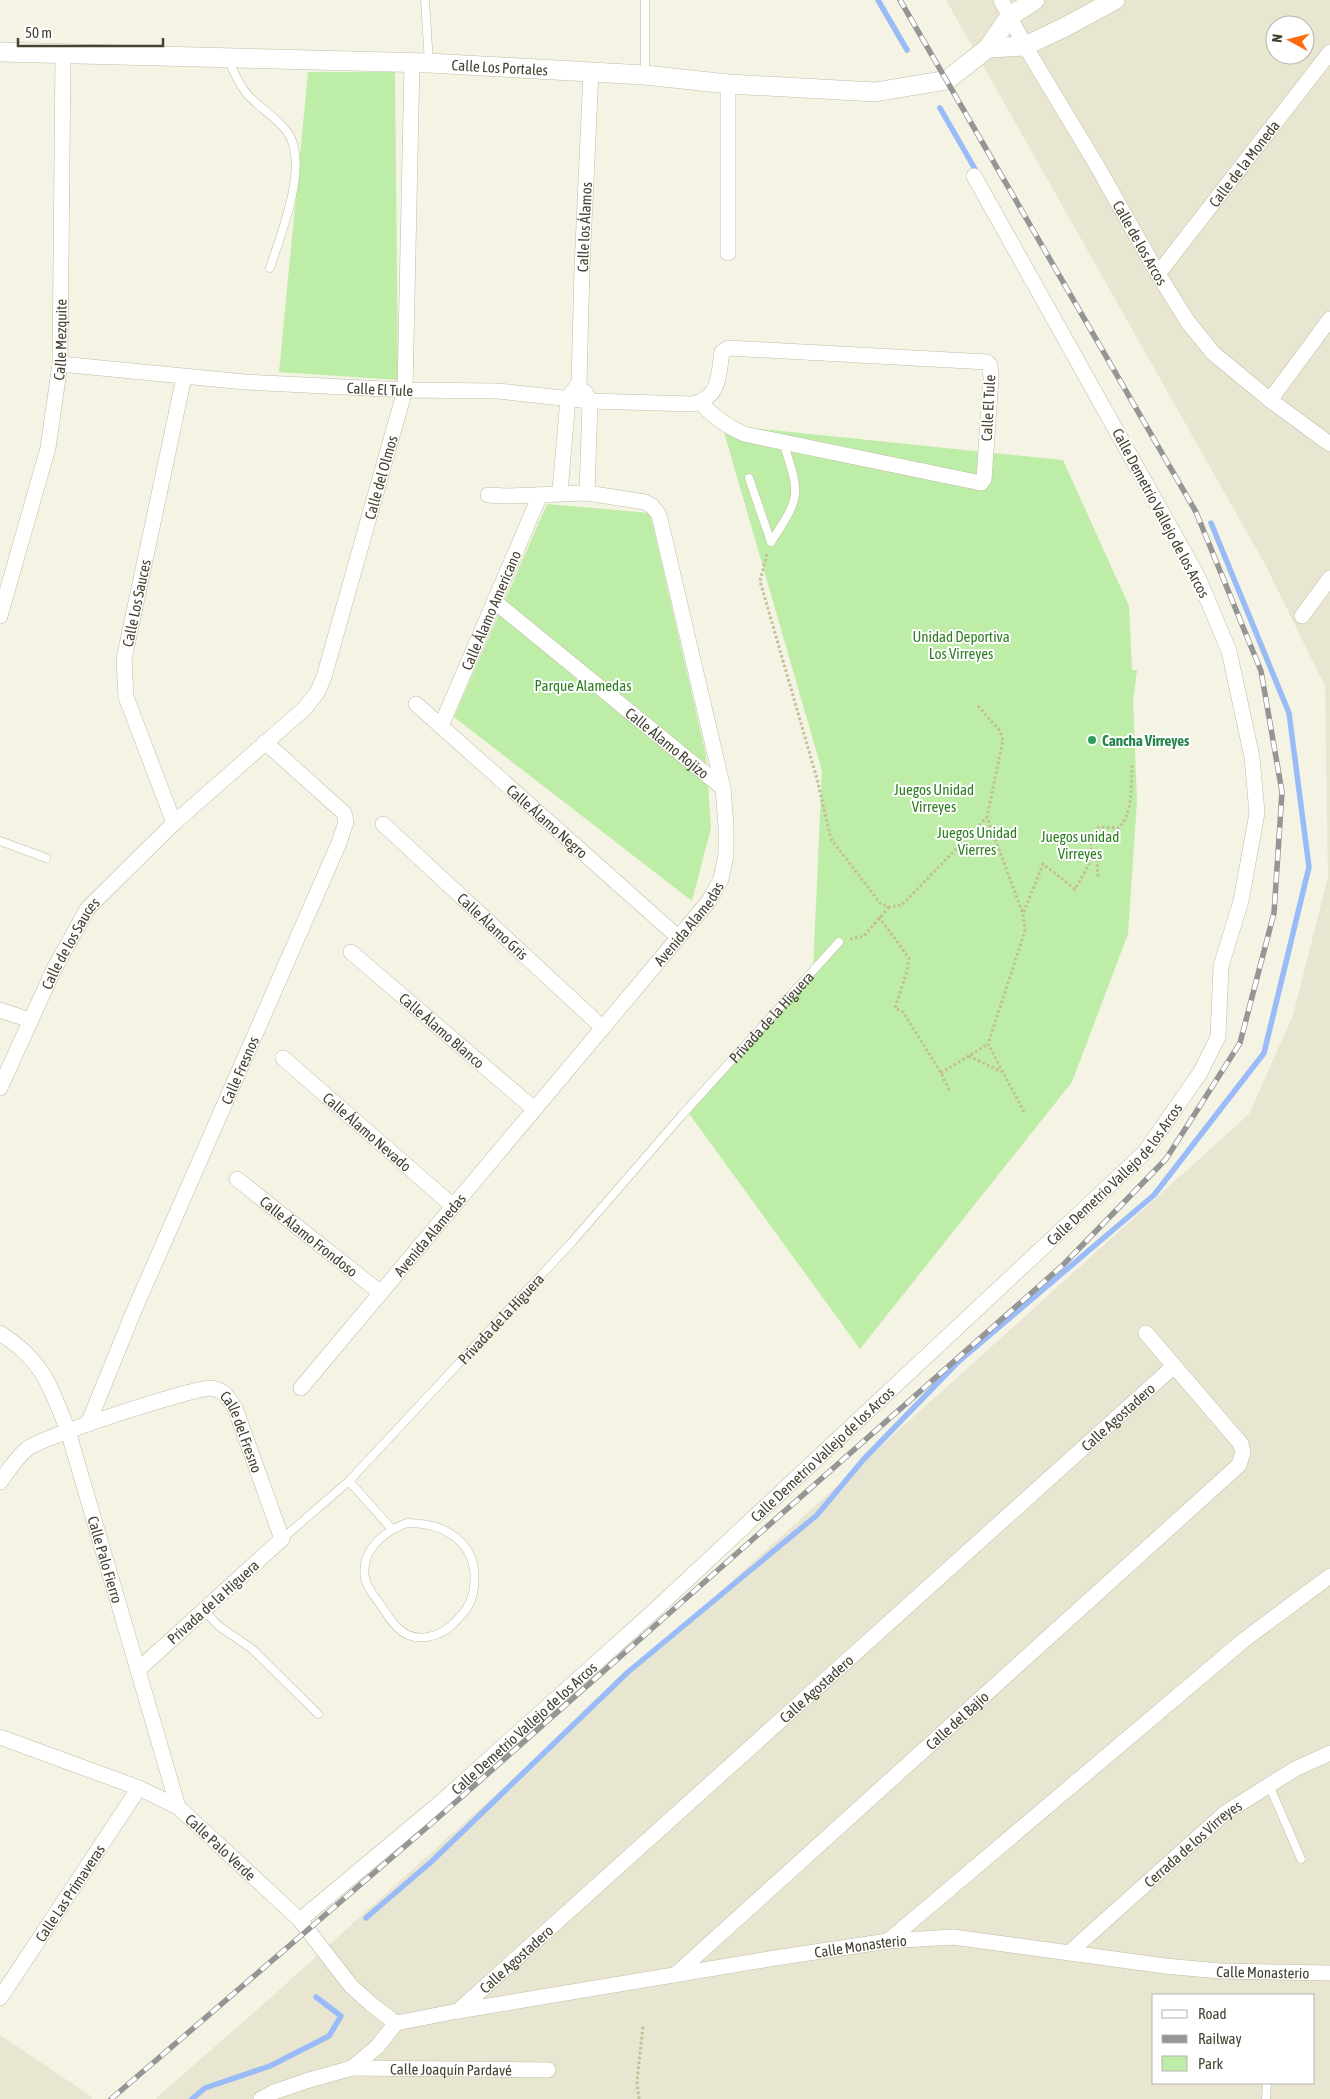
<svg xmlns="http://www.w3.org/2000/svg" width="1330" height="2099" font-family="'Asap Condensed',sans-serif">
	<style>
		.residential { fill: #e8e6d1; fill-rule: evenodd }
		.green { fill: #beeda8 }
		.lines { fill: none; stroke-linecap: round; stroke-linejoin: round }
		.stream { stroke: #99bbf7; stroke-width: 5.5 }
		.service-casing { stroke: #c0bda5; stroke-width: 9 }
		.minor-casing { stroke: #c0bda5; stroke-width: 16 }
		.tertiary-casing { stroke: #c0bda5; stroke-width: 20 }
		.path { stroke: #c3be95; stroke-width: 3; stroke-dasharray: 2.5 2.5; stroke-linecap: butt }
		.service { stroke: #fff; stroke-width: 8 }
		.minor { stroke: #fff; stroke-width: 15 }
		.tertiary { stroke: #fff; stroke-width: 19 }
		.rail-casing { stroke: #959595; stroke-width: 5.5 }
		.rail { stroke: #fff; stroke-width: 4; stroke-dasharray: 11; stroke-linecap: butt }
		.leisure-dot { fill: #2e9e5b; stroke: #fff; stroke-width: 2 }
		.labels { text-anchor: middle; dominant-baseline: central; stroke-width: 4; stroke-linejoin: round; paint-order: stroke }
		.street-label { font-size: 15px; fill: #464333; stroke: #fff }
		.park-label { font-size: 15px; fill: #2e7e21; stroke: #fff }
		.leisure-label { font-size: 15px; font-weight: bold; fill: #27864d; stroke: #fff; text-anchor: start }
	</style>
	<rect width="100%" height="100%" fill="#f4f3e4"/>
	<!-- residential -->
	<path class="residential" d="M 946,0 L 1330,0 L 1330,2099 L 155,2099 L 258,2009 L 1249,1114 L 1293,1015 L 1328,877 L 1325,686 L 1266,566 ZM 1275,25 L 1305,25 L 1305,55 L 1275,55 ZM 1154,1995 L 1314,1995 L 1314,2083 L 1154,2083 Z
		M 0,2035 L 92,2097 L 91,2099 L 0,2099 Z"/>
	<!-- green -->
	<path class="green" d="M 308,72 L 395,72 L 398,380 L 279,372 Z
		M 722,425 L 1063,460 L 1129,606 L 1132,670 L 1137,670 L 1133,701 L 1137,801 L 1128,934 L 1072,1082 L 860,1349 L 685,1108 L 813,971 L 822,771 Z
		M 547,504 L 650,513 L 706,755 L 711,828 L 692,901 L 454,717 Z"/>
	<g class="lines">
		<!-- stream -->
		<path class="stream" d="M 878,0 L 907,50
			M 940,108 L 979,176
			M 366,1918 L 431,1862 L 628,1672 L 817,1515 L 863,1460 L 958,1362 L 1154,1195 L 1264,1053 L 1309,867 L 1289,713 L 1211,523
			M 192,2099 L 205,2088 L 270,2066 L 329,2036 L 341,2016 L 316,1997"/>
		<!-- service casing -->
		<g class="service-casing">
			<g id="service">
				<path d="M 425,0 L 429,63"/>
				<path d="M 645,0 L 645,75"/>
				<path d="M 228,59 C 233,71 238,82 246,93 C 257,106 273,115 285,129 C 312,160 281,233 270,268"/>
				<path d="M 749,478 L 771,542"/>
				<path d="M 771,542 C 802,495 800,495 783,442"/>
				<path d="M 0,841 L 46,858"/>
				<path d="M 349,1481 L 391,1528"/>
				<path d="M 407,1523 C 450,1523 482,1547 473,1593 C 470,1606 464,1613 455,1622 C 441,1637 415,1645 398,1628 C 392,1623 387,1614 382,1607 C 376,1598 367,1589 365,1578 C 360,1550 385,1531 407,1523 Z"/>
				<path id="s1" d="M 282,1539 L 349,1481 L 572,1242 L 682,1115 L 839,942"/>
				<path d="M 203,1610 L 220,1627 L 251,1648 L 318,1714"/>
				<path d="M 1269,1785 L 1301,1859"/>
				<path d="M 1266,2099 L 1267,2083"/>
			</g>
		</g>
		<!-- minor casing -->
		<g class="minor-casing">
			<g id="minor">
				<path id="s2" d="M 1001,0 L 1025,46 L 1096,164 L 1158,274 L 1188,322 L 1213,353 L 1270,400 L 1330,444"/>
				<path d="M 728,253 L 728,84"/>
				<path id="s3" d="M 1158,274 L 1330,52"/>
				<path id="s4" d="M 60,364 L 245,382 L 405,390 L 498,391 L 590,401 L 693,404 C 721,396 718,377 722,352 L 728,348 L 987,362 L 990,365 L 991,379 L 984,479 L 981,483 L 744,434 C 726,426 713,417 700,402"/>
				<path d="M 585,392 L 590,401 L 587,493"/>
				<path d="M 1270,400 L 1330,319"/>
				<path id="s5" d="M 560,492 L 568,398 L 579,383 L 582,268 L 591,72"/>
				<path id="s6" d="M 494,601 L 723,788"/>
				<path id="s7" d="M 0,616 L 48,448 L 60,364 L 63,55"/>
				<path d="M 1302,616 L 1330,578"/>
				<path id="s8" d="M 416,704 L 678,937"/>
				<path id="s9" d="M 441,726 L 540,495"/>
				<path id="s10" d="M 174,823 L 126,697 L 124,659 L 184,377"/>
				<path id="s11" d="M 383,824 L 603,1028"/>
				<path id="s12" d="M 351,952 L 533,1108"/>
				<path d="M 0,1010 L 30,1020"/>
				<path id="s13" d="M 283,1058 L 453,1206"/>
				<path id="s14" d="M 0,1088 L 54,969 L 88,908 L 174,823 L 304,709 L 317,693 L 324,677 L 405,390 L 412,62"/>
				<path id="s15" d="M 237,1179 L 381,1293"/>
				<path id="s16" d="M 0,1333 C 44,1361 50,1386 68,1431 L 178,1807"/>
				<path id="s17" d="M 301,1388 L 709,901 L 721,879 L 726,855 L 726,825 L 723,788 L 659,515 L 652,506 L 645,502 L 587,493 L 506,496 L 488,495"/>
				<path id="s18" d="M 88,1424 L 133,1313 L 339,843 L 346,822 L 344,813 L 265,742"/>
				<path id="s19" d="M 0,1482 C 8,1471 16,1458 27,1449 C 41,1437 195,1387 212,1388 C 224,1390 229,1399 235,1408 L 282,1539 L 138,1670"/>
				<path id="s20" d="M 0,1737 L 139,1788 L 178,1807 L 300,1920 L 351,1986 L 371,2004 L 396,2023"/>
				<path id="s21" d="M 300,1920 L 440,1803 L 656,1609 L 1145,1152 L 1200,1073 L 1218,1037 L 1221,966 L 1241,901 L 1257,813 L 1252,757 L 1229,651 L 1198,577 L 974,176"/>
				<path d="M 888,1941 L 1244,1640 L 1330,1576"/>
				<path id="s22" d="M 1070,1952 L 1225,1813 L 1295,1769 L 1330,1753"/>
				<path id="s23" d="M 675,1975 L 1239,1465 L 1243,1452 L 1241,1444 L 1146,1333"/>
				<path id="s24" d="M 0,1998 L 139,1788"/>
				<path id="s25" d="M 458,2011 L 1174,1366"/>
				<path id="s26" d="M 396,2023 L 458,2011 L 775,1958 L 888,1941 L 953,1937 L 1165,1966 L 1220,1971 L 1330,1973"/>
				<path id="s27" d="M 352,2068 L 548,2070"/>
				<path d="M 261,2099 L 274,2092 L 306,2081 L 352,2068 L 377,2047 L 396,2023"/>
			</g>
		</g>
		<!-- tertiary casing -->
		<g class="tertiary-casing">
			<g id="tertiary">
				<path d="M 988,48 L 1025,46 L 1065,27 L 1115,0"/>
				<path id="s28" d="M 0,52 L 429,63 L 645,75 L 728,84 L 875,92 L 947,80 L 988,48 L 1010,16 L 1035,0"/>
			</g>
		</g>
		<!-- path -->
		<path class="path" d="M 767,554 L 760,581 L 817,779 L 831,839 L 880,903 L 889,907 L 902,905 L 987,817 L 1023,914
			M 978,706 L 1000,731 L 1003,740 L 987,817
			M 1092,857 L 1097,860 L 1098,879
			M 879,917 L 909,958 L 907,971 L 895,1008 L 903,1012 L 941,1073 L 950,1092
			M 850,939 L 864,936 L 889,907
			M 969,1056 L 1002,1072
			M 941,1073 L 988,1044
			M 1024,1112 L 988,1044 L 1025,931 L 1023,914 L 1043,864 L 1075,889 C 1079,881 1090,865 1091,857 C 1093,846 1086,840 1098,832 L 1098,827 L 1119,828 C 1133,813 1131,785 1132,765
			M 639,2099 L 637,2081 L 643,2026"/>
		<!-- service -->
		<use href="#service" class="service"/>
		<!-- minor -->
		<use href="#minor" class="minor"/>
		<!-- tertiary -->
		<use href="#tertiary" class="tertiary"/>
		<!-- rail casing -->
		<g class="rail-casing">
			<path id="rail" d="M 111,2099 L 432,1823 L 1063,1265 L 1166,1159 L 1240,1043 L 1274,913 L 1282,792 L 1261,671 L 1196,512 L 900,0"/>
		</g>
		<!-- rail -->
		<use href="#rail" class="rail"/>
	</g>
	<!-- markers -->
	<circle class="leisure-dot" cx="1092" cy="740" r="5"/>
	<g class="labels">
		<!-- street labels -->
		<g class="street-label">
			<text stroke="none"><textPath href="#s28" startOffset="500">Calle Los Portales</textPath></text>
			<text stroke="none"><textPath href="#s3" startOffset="140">Calle de la Moneda</textPath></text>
			<text stroke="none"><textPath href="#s5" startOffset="269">Calle los Álamos</textPath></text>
			<text stroke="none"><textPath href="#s2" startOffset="280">Calle de los Arcos</textPath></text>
			<text stroke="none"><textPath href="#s7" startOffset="284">Calle Mezquite</textPath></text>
			<text stroke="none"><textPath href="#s4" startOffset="321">Calle El Tule</textPath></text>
			<text transform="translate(988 408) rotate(-87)">Calle El Tule</text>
			<text stroke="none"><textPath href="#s14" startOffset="740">Calle del Olmos</textPath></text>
			<text transform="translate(1161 513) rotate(62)">Calle Demetrio Vallejo de los Arcos</text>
			<text stroke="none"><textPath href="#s10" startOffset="230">Calle Los Sauces</textPath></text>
			<text stroke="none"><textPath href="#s9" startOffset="126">Calle Álamo Americano</textPath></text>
			<text stroke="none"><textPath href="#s6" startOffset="224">Calle Álamo Rojizo</textPath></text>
			<text stroke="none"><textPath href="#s8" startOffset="176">Calle Álamo Negro</textPath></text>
			<text stroke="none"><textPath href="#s17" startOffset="605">Avenida Alamedas</textPath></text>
			<text stroke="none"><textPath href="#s11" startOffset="150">Calle Álamo Gris</textPath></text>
			<text stroke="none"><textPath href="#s14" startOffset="161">Calle de los Sauces</textPath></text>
			<text stroke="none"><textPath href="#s1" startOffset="716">Privada de la Higuera</textPath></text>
			<text stroke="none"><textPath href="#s12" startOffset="120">Calle Álamo Blanco</textPath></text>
			<text stroke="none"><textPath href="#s18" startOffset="385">Calle Fresnos</textPath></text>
			<text stroke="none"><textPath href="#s13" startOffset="112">Calle Álamo Nevado</textPath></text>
			<text stroke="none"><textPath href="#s21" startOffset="1105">Calle Demetrio Vallejo de los Arcos</textPath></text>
			<text stroke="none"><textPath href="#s17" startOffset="200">Avenida Alamedas</textPath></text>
			<text stroke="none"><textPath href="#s15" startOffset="92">Calle Álamo Frondoso</textPath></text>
			<text stroke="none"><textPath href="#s1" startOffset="311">Privada de la Higuera</textPath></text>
			<text stroke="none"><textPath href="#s25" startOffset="888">Calle Agostadero</textPath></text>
			<text stroke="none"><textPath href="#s19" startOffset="294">Calle del Fresno</textPath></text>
			<text stroke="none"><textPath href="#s21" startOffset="700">Calle Demetrio Vallejo de los Arcos</textPath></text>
			<text stroke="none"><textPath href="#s16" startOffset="256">Calle Palo Fierro</textPath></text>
			<text transform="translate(213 1602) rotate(-42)">Privada de la Higuera</text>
			<text stroke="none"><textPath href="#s25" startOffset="482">Calle Agostadero</textPath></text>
			<text stroke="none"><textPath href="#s23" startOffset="380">Calle del Bajío</textPath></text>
			<text stroke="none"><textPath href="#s21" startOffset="295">Calle Demetrio Vallejo de los Arcos</textPath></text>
			<text stroke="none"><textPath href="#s22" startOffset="164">Cerrada de los Virreyes</textPath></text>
			<text stroke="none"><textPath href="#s20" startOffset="250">Calle Palo Verde</textPath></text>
			<text stroke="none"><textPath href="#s24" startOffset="126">Calle Las Primaveras</textPath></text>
			<text stroke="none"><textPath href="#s26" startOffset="471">Calle Monasterio</textPath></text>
			<text stroke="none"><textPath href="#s25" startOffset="78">Calle Agostadero</textPath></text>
			<text stroke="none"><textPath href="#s26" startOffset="876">Calle Monasterio</textPath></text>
			<text stroke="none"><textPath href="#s27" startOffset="99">Calle Joaquín Pardavé</textPath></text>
		</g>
		<!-- park labels -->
		<g class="park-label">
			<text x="961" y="636">Unidad Deportiva<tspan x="961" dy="17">Los Virreyes</tspan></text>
			<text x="583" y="685">Parque Alamedas</text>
			<text x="934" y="789">Juegos Unidad<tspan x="934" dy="17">Virreyes</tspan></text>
			<text x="977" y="832">Juegos Unidad<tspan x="977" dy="17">Vierres</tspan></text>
			<text x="1080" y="836">Juegos unidad<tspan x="1080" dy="17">Virreyes</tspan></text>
		</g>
		<!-- leisure labels -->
		<g class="leisure-label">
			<text x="1102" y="740">Cancha Virreyes</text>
		</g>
	</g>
	<!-- legend -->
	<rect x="1152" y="1994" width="162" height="90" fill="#ffffff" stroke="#b5b4ad"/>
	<rect x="1162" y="2010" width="25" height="8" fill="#ffffff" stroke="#b5b4ad"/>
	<text x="1198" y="2019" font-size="15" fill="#464333">Road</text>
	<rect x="1162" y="2035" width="25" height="8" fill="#959595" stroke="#b5b4ad"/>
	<text x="1198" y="2044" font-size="15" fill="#464333">Railway</text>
	<rect x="1162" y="2056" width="25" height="15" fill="#beeda8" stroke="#b5b4ad"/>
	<text x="1198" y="2069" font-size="15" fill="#464333">Park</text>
	<!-- north arrow -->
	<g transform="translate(1290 40) rotate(277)"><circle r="24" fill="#ffffff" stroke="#b5b4ad"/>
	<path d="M0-4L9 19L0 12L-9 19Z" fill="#ff6b0f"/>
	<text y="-8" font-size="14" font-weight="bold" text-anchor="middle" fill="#464333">N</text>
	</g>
	<!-- scale -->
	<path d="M18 38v8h145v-8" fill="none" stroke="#464333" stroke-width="2.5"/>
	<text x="25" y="38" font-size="15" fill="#464333" stroke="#ffffff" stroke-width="4" paint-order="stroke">50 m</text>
</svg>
